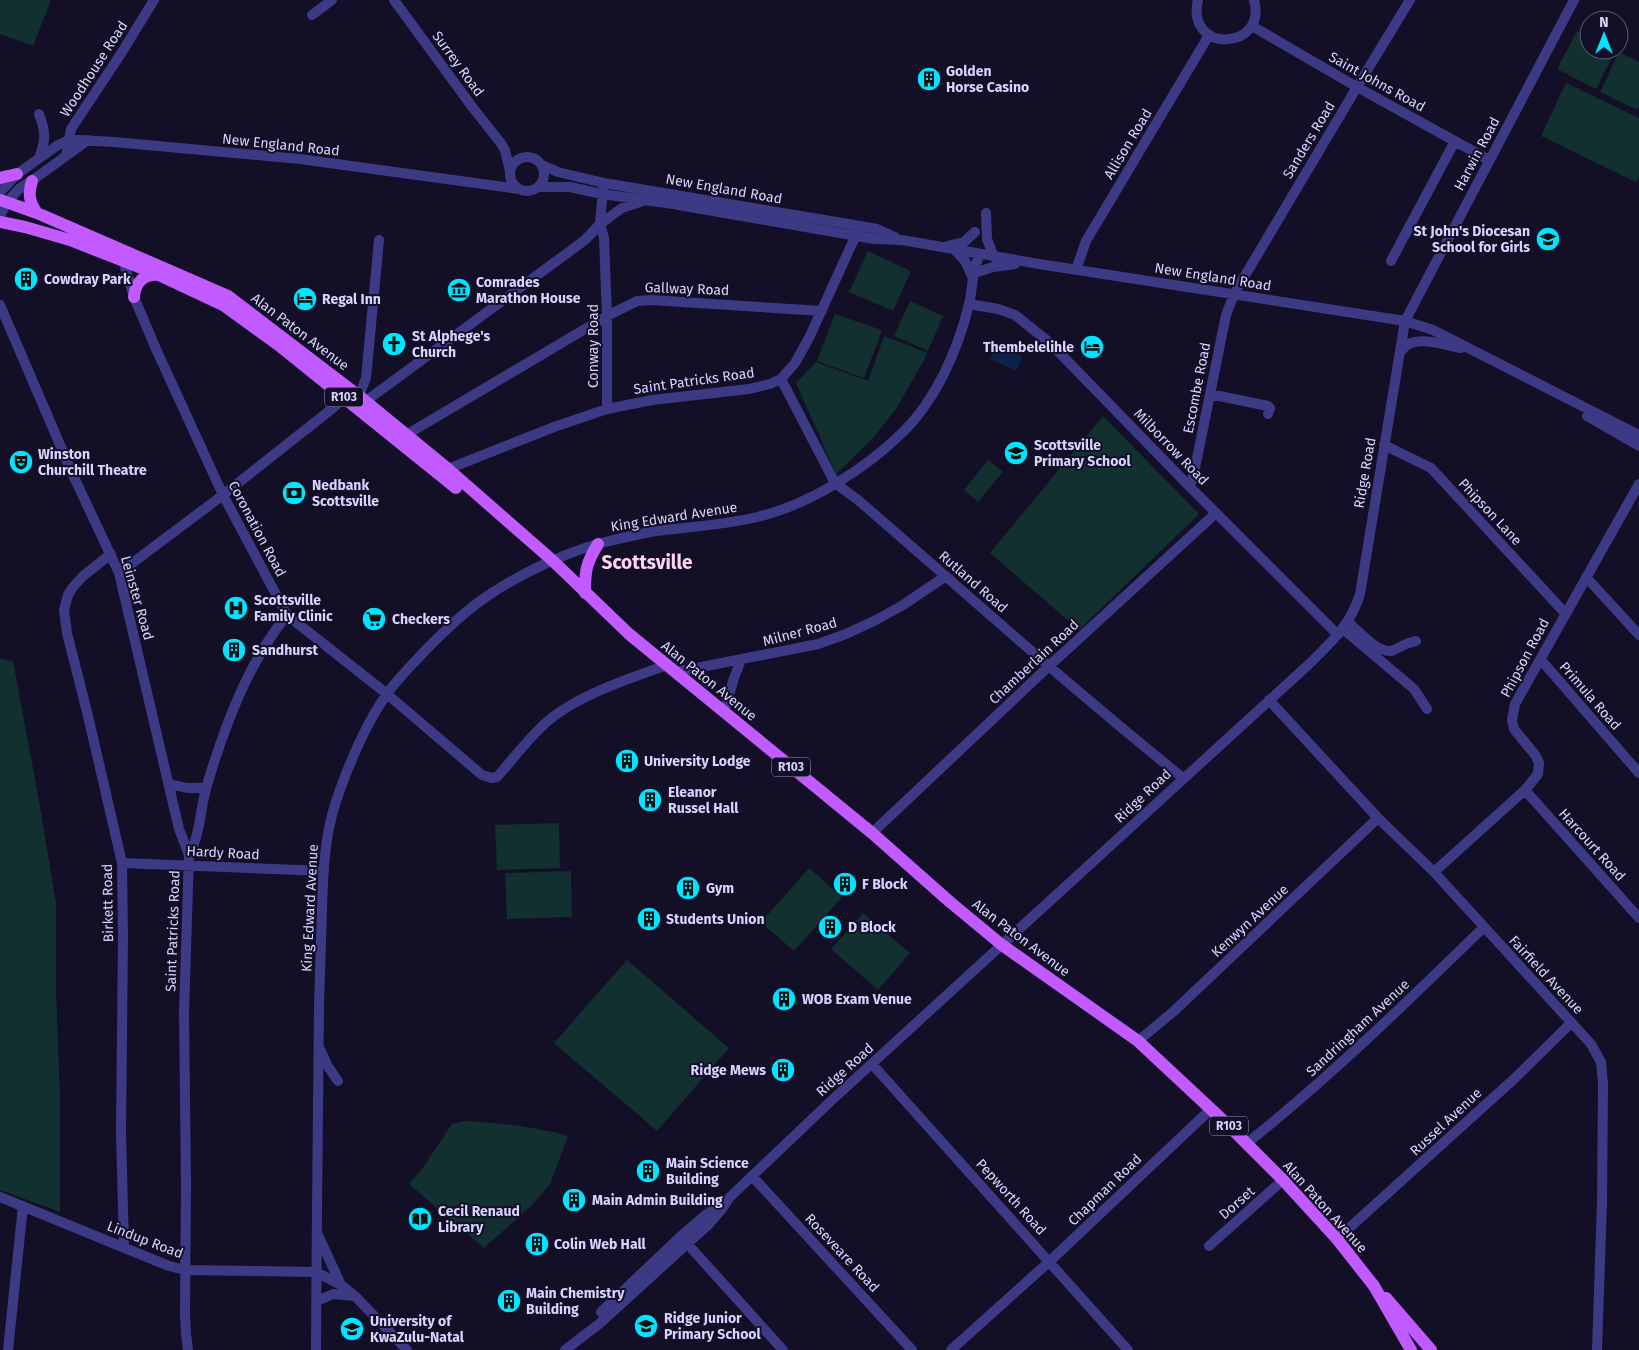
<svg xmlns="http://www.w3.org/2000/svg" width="1639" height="1350" font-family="'Fira Sans',sans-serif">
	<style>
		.green { fill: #12302f }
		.water { fill: #0c2248 }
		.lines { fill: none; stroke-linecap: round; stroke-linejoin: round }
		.minor { stroke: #3d3a85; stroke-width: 10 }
		.major { stroke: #c25bff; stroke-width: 12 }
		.labels { text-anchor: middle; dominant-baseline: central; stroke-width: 4; stroke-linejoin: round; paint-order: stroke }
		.shield { fill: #130f26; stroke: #9e99be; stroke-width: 1 }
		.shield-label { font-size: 12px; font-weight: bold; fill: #d9d4ff }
		.street-label { font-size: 14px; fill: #d9d4ff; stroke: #130f26 }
		.poi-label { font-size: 14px; font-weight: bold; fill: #d9d4ff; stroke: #130f26; text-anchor: start }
		.district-label { font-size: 19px; font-weight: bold; fill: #ffd6f0; stroke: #130f26 }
	</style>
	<rect width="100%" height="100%" fill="#130f26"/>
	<!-- green -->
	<path class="green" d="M 0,0 L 51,0 L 33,46 L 0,34 Z
		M 1577,31 L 1589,37 L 1589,50 L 1616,50 L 1596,89 L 1557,69 Z
		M 1619,52 L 1639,62 L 1639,106 L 1637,110 L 1600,92 Z
		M 1566,83 L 1639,118 L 1639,176 L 1636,182 L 1541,136 Z
		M 868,251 L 911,271 L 893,311 L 849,292 Z
		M 910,301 L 943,316 L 928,351 L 894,336 Z
		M 835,314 L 882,330 L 864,378 L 817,361 Z
		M 884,336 L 928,353 L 896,409 L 872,439 L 836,474 L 796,383 L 816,362 L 868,381 Z
		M 1103,416 L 1199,514 L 1079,630 L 990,553 Z
		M 988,460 L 1003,472 L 978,502 L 964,490 Z
		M 0,659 L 13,661 L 38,795 L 56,903 L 56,991 L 60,1095 L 60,1212 L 0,1190 Z
		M 559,823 L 560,868 L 497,870 L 495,825 Z
		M 809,868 L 842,897 L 794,951 L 761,922 Z
		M 571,871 L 572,917 L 507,919 L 505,873 Z
		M 863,913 L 910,953 L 878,990 L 831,949 Z
		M 627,960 L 729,1048 L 657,1131 L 554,1043 Z
		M 464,1121 C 500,1123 534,1126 568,1136 L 550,1184 L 532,1205 L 484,1248 L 409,1184 L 422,1169 L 452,1124 Z"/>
	<!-- water -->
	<path class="water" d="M 996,345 L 1023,357 L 1016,371 L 990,359 Z"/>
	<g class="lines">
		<!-- minor -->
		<path class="minor" d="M 394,0 L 473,108 L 500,142 L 505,150 L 510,171
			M 1198,0 C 1185,54 1268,51 1254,0
			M 312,15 L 332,0
			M 1252,26 L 1357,87 L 1489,160
			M 66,156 L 71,129 L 122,52 L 154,0
			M510 174a17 17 0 1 1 34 0a17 17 0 1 1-34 0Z
			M 39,158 C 46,140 46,132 39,114
			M 542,165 L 558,172 L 604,183 L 860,226 L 877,229 L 895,237
			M 539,187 L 570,187 L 602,194 L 673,204 L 874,239 L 902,240 L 1039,264 L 1405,321 L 1433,330 L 1639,435
			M 0,192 L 17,174 L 58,145 L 69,140 L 78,140 L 114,142 L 300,159 L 519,189
			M 986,213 L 987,239 L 994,257
			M 0,216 L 7,202 L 19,189 L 37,177 L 88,140
			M 947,246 L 964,242 L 975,232
			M 954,249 L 965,261 L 973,278
			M 122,256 L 125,267 L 134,297 L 156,349 L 223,495 L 287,615 L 387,694 L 482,775 L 492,778 L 497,777 C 514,758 529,737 549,720 C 579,695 630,678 667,665
			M 1391,261 L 1455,141
			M 1076,270 L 1086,241 L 1209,35
			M 974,273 L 993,267 L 1015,264
			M 969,304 L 998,309 L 1015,315 L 1049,342 L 1190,487 L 1338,635
			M 0,305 L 73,475 L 119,573 L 179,829 L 189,855
			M 1401,351 C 1413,333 1443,345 1461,348
			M 781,379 L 835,483 L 858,500 C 966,593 1072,689 1183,778
			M 1210,394 L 1268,406 L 1270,408 L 1268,414
			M 359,396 L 366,378 L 379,240
			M 366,401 L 585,240 L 600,224 L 603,189
			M 607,409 L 607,316 L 604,238 L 600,224 L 622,208 L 643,201
			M 1587,416 L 1639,446
			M 406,435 L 607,316 L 637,301 L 651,300 L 822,311
			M 1384,445 L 1431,468 L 1565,613
			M 448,469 L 554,427 L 607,409 L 652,400 L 749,389 L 770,384 L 781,379 L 795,363 L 809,338 L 860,226
			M 1190,487 L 1195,468 L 1226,315 L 1234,294 L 1357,87 L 1410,0
			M 111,554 L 83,576 L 73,587 L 68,595 L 64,610 L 67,633 L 88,716 L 122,863 L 123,936 L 121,1131 L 124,1247
			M 119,573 L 223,495 L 333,408 L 344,397
			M 1586,577 L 1639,635
			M 1348,622 C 1359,631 1379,656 1394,650 C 1403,646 1405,643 1416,641
			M 1343,629 L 1414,689 L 1427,709
			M 1541,660 L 1639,773
			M 676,672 L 818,644 L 846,634 L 876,620 L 903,605 L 946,576
			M 1269,700 L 1378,818 L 1434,872 L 1591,1044 L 1601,1062 L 1603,1084 L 1602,1202 L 1597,1350
			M 724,712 L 734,678 L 741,660
			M 170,784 L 187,788 L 206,788
			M 1525,790 L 1639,918
			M 872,833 L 1048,667 L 1216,513
			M 122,863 L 324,871
			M 1434,872 L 1525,790 L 1538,774 L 1539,763 L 1536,756 L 1514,729 L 1512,720 L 1515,704 L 1639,484
			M 1138,1041 L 1174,1011 L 1378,818
			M 321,1051 L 327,1065 L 338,1081
			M 872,1064 L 1128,1350
			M 1246,1144 C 1330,1077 1407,1002 1484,927
			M 752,1176 L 912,1350
			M 0,1197 L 169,1266 L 185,1270 L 316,1272 L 341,1285 L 355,1296 L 407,1350
			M 319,1237 L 341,1285
			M 683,1239 L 783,1350
			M 1337,1239 L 1514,1079 L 1571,1023
			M 1209,1246 L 1283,1180
			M 317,1301 L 333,1294 L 354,1296
			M 601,1312 L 681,1236 L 703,1217 L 722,1203
			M 8,1350 L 23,1206
			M 188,1350 L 186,1334 L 185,1315 L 186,1185 L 184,1012 L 189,855 C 201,833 200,808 207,785 C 225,725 248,663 287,615
			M 316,1350 C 317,1235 317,1120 319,1005 C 320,973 321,941 322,909 C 323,877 324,846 332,815 C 342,779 365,724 387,694 C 396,681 409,668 420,656 C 440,635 462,613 486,597 C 519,574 566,552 605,542 C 622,538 639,534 656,531 C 690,527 724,525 757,517 C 809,505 865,469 902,433 C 936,400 958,350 969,304 C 973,288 972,268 980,254
			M 565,1350 L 599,1324 L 709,1224 L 722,1209 L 729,1198 L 832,1100 L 1307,666 C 1330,643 1350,627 1360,594 L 1405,321 L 1574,0
			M 951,1350 L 1050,1261 L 1211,1109"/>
		<!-- major -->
		<path class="major" d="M 0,178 L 17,174
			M 32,181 C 28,193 29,202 37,213
			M 0,200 L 37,213 L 228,296 L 359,396 L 448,469 L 552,560 L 629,634 L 872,833 L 950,902 L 1002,945 L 1138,1041 L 1229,1126 L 1283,1180 L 1337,1239 L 1374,1286 L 1411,1350
			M 0,222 L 25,227 L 70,240 L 159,275 L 223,305 L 281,347 L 456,488
			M 134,297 C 135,283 144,273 159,275
			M 585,593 C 585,571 586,563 598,544
			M 1386,1298 L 1431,1350"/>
	</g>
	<!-- icons -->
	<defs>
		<g id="building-disc" transform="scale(1.25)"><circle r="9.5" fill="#00e5ff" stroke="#130f26"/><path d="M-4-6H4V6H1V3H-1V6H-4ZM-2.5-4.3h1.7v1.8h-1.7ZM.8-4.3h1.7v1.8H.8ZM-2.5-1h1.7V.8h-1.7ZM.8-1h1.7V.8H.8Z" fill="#111"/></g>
		<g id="school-disc" transform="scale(1.25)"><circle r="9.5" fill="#00e5ff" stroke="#130f26"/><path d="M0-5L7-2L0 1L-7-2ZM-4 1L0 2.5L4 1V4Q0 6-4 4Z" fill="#111"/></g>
		<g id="museum-disc" transform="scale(1.25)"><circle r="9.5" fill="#00e5ff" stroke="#130f26"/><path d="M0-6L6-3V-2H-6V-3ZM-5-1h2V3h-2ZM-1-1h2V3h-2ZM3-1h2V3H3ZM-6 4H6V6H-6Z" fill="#111"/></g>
		<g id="hotel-disc" transform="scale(1.25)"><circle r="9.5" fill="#00e5ff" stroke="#130f26"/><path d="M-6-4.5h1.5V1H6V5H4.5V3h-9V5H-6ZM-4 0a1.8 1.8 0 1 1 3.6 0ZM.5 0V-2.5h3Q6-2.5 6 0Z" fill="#111"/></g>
		<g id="church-disc" transform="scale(1.25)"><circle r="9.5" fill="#00e5ff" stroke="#130f26"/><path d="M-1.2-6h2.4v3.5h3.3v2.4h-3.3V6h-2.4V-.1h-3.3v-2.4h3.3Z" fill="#111"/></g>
		<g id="theatre-disc" transform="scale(1.25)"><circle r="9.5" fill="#00e5ff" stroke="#130f26"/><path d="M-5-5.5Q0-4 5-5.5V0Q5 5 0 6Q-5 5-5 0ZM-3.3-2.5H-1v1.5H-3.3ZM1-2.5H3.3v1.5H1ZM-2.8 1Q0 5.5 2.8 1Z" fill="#111"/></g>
		<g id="bank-disc" transform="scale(1.25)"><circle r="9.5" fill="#00e5ff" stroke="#130f26"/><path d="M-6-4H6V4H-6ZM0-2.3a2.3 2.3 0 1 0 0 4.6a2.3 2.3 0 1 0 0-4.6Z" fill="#111"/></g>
		<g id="hospital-disc" transform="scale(1.25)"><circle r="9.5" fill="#00e5ff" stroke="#130f26"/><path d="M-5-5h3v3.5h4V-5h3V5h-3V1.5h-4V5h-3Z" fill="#111"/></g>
		<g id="supermarket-disc" transform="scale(1.25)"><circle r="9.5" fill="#00e5ff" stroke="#130f26"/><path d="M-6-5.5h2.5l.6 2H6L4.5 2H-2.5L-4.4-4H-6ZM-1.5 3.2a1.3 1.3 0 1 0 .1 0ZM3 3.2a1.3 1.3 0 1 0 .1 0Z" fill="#111"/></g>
		<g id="library-disc" transform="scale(1.25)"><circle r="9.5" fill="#00e5ff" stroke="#130f26"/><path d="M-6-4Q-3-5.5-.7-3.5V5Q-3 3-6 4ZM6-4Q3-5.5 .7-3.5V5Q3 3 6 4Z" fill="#111"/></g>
		<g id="university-disc" transform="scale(1.25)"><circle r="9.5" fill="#00e5ff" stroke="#130f26"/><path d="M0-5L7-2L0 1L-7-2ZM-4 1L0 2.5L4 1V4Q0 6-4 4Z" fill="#111"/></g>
	</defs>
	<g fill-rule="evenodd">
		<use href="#building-disc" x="929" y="79"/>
		<use href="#school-disc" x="1548" y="239"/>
		<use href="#building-disc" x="26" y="279"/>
		<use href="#museum-disc" x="459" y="290"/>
		<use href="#hotel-disc" x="305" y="299"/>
		<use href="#church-disc" x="394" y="344"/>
		<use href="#hotel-disc" x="1092" y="347"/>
		<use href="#school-disc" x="1016" y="453"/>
		<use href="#theatre-disc" x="21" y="462"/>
		<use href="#bank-disc" x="294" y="493"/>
		<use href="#hospital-disc" x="236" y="608"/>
		<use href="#supermarket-disc" x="374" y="619"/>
		<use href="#building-disc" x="234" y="650"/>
		<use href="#building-disc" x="627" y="761"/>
		<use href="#building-disc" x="650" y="800"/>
		<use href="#building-disc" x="845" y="884"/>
		<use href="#building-disc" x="688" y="888"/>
		<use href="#building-disc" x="649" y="919"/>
		<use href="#building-disc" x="830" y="927"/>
		<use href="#building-disc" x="784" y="999"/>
		<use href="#building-disc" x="783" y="1070"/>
		<use href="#building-disc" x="648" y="1171"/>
		<use href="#building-disc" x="574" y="1200"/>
		<use href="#library-disc" x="420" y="1219"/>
		<use href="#building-disc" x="537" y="1244"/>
		<use href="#building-disc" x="509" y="1301"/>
		<use href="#school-disc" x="646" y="1326"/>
		<use href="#university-disc" x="352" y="1329"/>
	</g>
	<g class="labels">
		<!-- shield labels -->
		<g class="shield">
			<rect x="325" y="387.5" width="38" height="19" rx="4"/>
			<rect x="772" y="757.5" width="38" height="19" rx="4"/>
			<rect x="1210" y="1116.5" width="38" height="19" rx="4"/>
		</g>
		<g class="shield-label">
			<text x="344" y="397">R103</text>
			<text x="791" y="767">R103</text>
			<text x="1229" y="1126">R103</text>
		</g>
		<!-- street labels -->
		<g class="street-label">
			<text transform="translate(458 64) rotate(54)">Surrey Road</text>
			<text transform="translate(94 69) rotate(-57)">Woodhouse Road</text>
			<text transform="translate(1377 82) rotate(29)">Saint Johns Road</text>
			<text transform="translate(1309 140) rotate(-59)">Sanders Road</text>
			<text transform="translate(1128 144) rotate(-59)">Allison Road</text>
			<text transform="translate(281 145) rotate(6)">New England Road</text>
			<text transform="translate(1477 154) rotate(-62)">Harwin Road</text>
			<text transform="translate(724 189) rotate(10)">New England Road</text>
			<text transform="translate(1213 277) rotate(9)">New England Road</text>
			<text transform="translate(687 289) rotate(2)">Gallway Road</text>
			<text transform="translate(300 332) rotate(37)">Alan Paton Avenue</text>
			<text transform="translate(593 346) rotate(-90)">Conway Road</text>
			<text transform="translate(694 381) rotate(-8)">Saint Patricks Road</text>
			<text transform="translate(1197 388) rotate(-79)">Escombe Road</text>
			<text transform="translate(1171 447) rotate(46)">Milborrow Road</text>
			<text transform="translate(1365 473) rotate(-80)">Ridge Road</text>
			<text transform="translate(1490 512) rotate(47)">Phipson Lane</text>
			<text transform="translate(674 517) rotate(-9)">King Edward Avenue</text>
			<text transform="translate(257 529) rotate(62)">Coronation Road</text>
			<text transform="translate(973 582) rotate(41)">Rutland Road</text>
			<text transform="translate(137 598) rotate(74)">Leinster Road</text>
			<text transform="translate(800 632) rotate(-15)">Milner Road</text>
			<text transform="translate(1525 658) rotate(-62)">Phipson Road</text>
			<text transform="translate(1034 662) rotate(-43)">Chamberlain Road</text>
			<text transform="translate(709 681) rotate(39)">Alan Paton Avenue</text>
			<text transform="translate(1590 696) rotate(49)">Primula Road</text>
			<text transform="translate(1143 796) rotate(-43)">Ridge Road</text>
			<text transform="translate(1592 845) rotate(48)">Harcourt Road</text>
			<text transform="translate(223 853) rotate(3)">Hardy Road</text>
			<text transform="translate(108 903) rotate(-91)">Birkett Road</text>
			<text transform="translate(310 908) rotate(-87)">King Edward Avenue</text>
			<text transform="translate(1250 921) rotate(-43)">Kenwyn Avenue</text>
			<text transform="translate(173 931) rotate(-88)">Saint Patricks Road</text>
			<text transform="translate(1021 938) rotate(37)">Alan Paton Avenue</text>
			<text transform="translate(1546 975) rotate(47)">Fairfield Avenue</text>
			<text transform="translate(1358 1028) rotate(-43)">Sandringham Avenue</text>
			<text transform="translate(845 1070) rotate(-42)">Ridge Road</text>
			<text transform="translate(1446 1122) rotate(-43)">Russel Avenue</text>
			<text transform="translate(1105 1190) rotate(-44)">Chapman Road</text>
			<text transform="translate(1011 1197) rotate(48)">Pepworth Road</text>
			<text transform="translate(1237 1203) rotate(-41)">Dorset</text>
			<text transform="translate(1325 1207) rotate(48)">Alan Paton Avenue</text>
			<text transform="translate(145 1240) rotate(21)">Lindup Road</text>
			<text transform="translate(842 1253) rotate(47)">Roseveare Road</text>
		</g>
		<!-- poi labels -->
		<g class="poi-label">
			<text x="946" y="71">Golden<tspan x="946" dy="16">Horse Casino</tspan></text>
			<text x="1530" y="231" text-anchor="end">St John's Diocesan<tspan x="1530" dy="16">School for Girls</tspan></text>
			<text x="44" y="279">Cowdray Park</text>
			<text x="476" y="282">Comrades<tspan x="476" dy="16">Marathon House</tspan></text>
			<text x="322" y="299">Regal Inn</text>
			<text x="412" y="336">St Alphege's<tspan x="412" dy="16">Church</tspan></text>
			<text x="1074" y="347" text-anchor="end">Thembelelihle</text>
			<text x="1034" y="445">Scottsville<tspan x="1034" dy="16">Primary School</tspan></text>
			<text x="38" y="454">Winston<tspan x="38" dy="16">Churchill Theatre</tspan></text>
			<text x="312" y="485">Nedbank<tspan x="312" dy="16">Scottsville</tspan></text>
			<text x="254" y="600">Scottsville<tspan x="254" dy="16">Family Clinic</tspan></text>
			<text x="392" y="619">Checkers</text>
			<text x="252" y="650">Sandhurst</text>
			<text x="644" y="761">University Lodge</text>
			<text x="668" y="792">Eleanor<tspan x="668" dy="16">Russel Hall</tspan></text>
			<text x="862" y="884">F Block</text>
			<text x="706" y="888">Gym</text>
			<text x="666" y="919">Students Union</text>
			<text x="848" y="927">D Block</text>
			<text x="802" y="999">WOB Exam Venue</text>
			<text x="766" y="1070" text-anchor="end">Ridge Mews</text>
			<text x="666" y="1163">Main Science<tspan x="666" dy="16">Building</tspan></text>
			<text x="592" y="1200">Main Admin Building</text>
			<text x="438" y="1211">Cecil Renaud<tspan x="438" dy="16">Library</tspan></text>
			<text x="554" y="1244">Colin Web Hall</text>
			<text x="526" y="1293">Main Chemistry<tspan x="526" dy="16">Building</tspan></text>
			<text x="664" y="1318">Ridge Junior<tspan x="664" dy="16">Primary School</tspan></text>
			<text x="370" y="1321">University of<tspan x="370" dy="16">KwaZulu-Natal</tspan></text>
		</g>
		<!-- district labels -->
		<g class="district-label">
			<text x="647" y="562">Scottsville</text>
		</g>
	</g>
	<!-- north arrow -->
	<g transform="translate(1604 35)"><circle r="24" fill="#130f26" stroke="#625e7d"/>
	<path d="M0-4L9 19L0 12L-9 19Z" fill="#00e5ff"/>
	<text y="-8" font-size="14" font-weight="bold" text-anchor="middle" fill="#d9d4ff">N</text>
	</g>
</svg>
